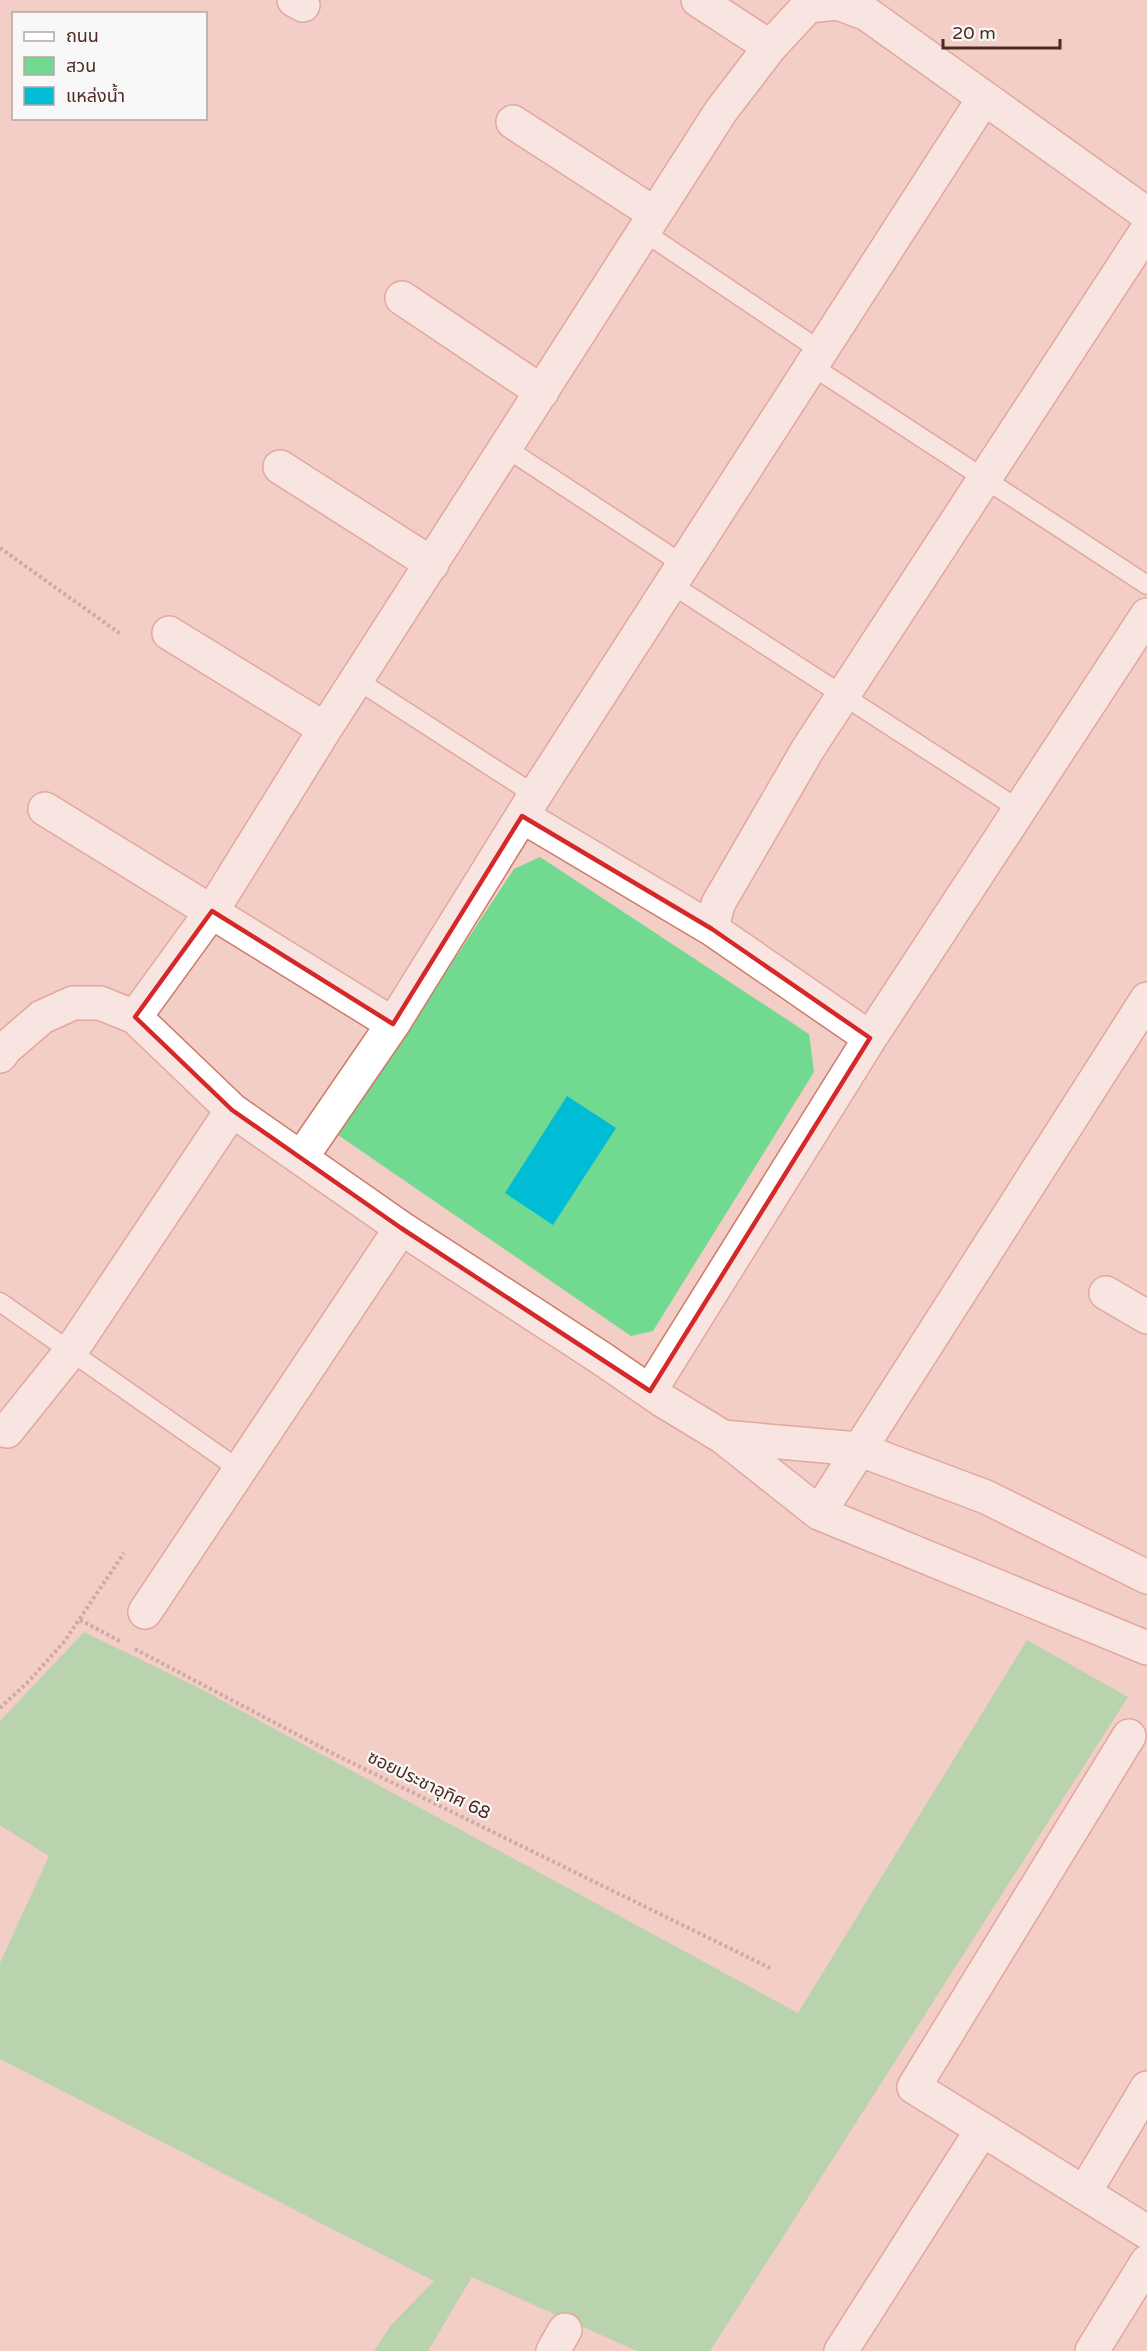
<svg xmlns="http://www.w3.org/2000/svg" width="1147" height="2351" font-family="'Varela Round','Noto Sans Thai',sans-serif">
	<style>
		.green { fill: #71d990 }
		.water { fill: #00bcd5 }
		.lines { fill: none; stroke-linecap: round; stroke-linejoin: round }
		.service-casing { stroke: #ce7a69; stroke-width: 21 }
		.minor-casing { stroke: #ce7a69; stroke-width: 36 }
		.path { stroke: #a27e76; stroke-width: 4; stroke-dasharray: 3 3; stroke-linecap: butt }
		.service { stroke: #fff; stroke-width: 18 }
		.minor { stroke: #fff; stroke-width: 33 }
		.marked { fill: none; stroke: #d62828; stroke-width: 4.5; stroke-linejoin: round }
		.labels { text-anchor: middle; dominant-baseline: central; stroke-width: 4.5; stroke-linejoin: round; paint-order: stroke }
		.street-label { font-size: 18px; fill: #4d2a23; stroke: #f8f8f8 }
	</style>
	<rect width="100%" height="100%" fill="#f3cec6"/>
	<!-- green -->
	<path class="green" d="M 540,857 L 809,1034 L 814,1072 L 653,1331 L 631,1336 L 338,1135 L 514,869 Z
		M 84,1632 L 203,1690 L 798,2013 L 1027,1640 L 1128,1697 L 710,2351 L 637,2351 L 472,2277 L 428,2351 L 374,2351 L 391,2325 L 434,2281 L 0,2059 L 0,1963 L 49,1856 L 0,1825 L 0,1721 Z"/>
	<!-- water -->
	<path class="water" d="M 567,1096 L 616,1128 L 553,1225 L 505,1193 Z"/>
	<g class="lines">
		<!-- service casing -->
		<g class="service-casing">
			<path id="service" d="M 644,232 L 821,351
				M 812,366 L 1147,585
				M 506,448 L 684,565
				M 671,584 L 1020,810
				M 357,680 L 535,795
				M 0,1302 L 240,1470"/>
		</g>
		<!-- minor casing -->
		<g class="minor-casing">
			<path id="minor" d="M 294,0 L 303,5
				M 698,0 L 770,47
				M 513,122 L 655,214
				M 402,298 L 542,392
				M 280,467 L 432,564
				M 169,633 L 325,729
				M 45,809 L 393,1024
				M 522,816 L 712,929
				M 135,1017 L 212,911 L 325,729 L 721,111 L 770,47 L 808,6 L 838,3 L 867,14 L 1147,214
				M 870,1038 L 712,929 L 718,904 L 808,749 L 1147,230
				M 0,1056 L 6,1048 L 42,1017 L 73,1003 L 100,1003 L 135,1017 L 232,1110 L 401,1228 L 601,1358 L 662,1400 L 723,1437 L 819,1513 L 1147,1648
				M 301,1158 L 393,1024 L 535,795 L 984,98
				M 1106,1293 L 1147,1317
				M 650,1391 L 870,1038 L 1147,615
				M 7,1431 L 71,1351 L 232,1110
				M 723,1437 L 858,1449 L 986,1497 L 1147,1577
				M 819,1513 L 1147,999
				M 145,1612 L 401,1228
				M 1129,1736 L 914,2087 L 1147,2232
				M 1084,2193 L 1147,2088
				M 553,2351 L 565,2330
				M 841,2351 L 982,2130
				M 1092,2351 L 1147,2262"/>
		</g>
		<!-- path -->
		<path class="path" d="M 0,548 L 122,635
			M 80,1620 L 120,1641
			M 135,1649 L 332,1753 L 770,1968
			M 0,1708 L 28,1682 L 64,1642 L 124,1553"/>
		<!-- service -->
		<use href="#service" class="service"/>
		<!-- minor -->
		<use href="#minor" class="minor"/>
	</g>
	<!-- marked area -->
	<path d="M0 0H1147V2351H0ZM 522,816 L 712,929 L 870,1038 L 650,1391 L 401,1228 L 232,1110 L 135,1017 L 212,911 L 393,1024 Z" fill="#f3cec6" fill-opacity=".55" fill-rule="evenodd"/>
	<path class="marked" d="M 522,816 L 712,929 L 870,1038 L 650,1391 L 401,1228 L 232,1110 L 135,1017 L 212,911 L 393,1024 Z"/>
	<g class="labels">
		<!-- street labels -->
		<g class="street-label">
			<text transform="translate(429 1785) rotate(26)">ซอยประชาอุทิศ 68</text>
		</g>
	</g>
	<!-- legend -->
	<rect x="12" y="12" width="195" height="108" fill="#f8f8f8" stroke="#b4a6a3" stroke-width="1.5"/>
	<rect x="24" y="32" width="30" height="9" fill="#ffffff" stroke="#b4a6a3" stroke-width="1.5"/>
	<text x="66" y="42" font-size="18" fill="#4d2a23">ถนน</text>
	<rect x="24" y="57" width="30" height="18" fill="#71d990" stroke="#b4a6a3" stroke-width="1.5"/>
	<text x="66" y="72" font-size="18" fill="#4d2a23">สวน</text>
	<rect x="24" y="87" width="30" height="18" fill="#00bcd5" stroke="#b4a6a3" stroke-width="1.5"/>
	<text x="66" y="102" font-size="18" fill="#4d2a23">แหล่งน้ำ</text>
	<!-- scale -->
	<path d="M943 39v9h117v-9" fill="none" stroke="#4d2a23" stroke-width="3"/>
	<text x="952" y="39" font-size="18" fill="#4d2a23" stroke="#f8f8f8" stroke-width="4.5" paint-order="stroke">20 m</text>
</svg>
